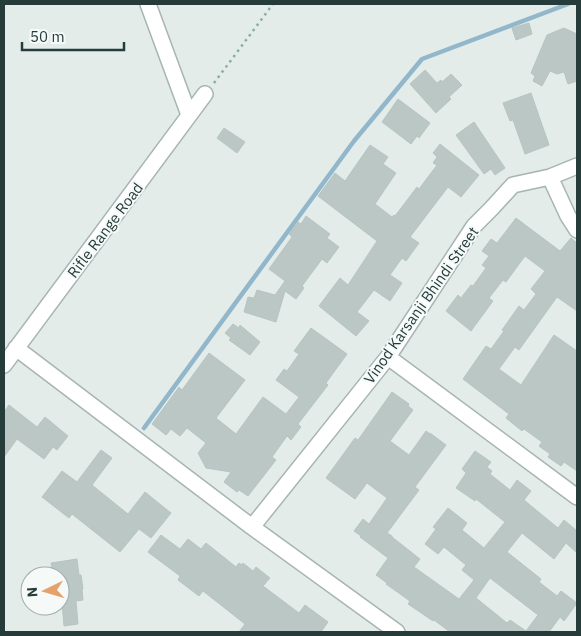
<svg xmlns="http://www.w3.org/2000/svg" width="581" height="636" font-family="'IBM Plex Sans',sans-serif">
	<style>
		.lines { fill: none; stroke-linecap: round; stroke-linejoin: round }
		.stream { stroke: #92b7cb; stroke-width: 4.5 }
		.building { fill: #bac7c4; stroke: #b7c5c2; fill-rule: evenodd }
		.minor-casing { stroke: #a7b4b2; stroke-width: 18 }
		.path { stroke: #88ada9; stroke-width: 2.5; stroke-dasharray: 2.5 4; stroke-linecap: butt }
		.minor { stroke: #fff; stroke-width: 15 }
		.labels { text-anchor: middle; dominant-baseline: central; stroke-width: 4; stroke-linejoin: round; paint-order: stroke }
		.street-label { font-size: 15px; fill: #253c3b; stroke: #f5f9f8 }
	</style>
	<rect width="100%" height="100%" fill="#e4ecea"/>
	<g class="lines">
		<!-- stream -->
		<path class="stream" d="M 144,428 L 354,141 L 422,59 L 568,4"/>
	</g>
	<!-- building -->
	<path class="building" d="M 529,23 L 532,34 L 516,40 L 512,28 Z
		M 564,28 L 577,34 L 577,81 L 568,84 L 564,72 L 557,74 L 550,71 L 542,86 L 533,81 L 535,76 L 531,73 L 547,35 Z
		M 425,70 L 437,83 L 441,80 L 442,82 L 451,74 L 462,85 L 449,97 L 451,99 L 436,113 L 410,84 Z
		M 531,93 L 549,145 L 525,154 L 513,120 L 510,121 L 503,103 Z
		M 398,99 L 430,123 L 419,138 L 417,136 L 411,144 L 382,122 Z
		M 474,122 L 505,168 L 495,175 L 491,169 L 484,174 L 456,135 Z
		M 224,128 L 245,142 L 237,153 L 217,138 Z
		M 440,144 L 479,175 L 461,197 L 448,187 L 410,237 L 419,243 L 406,261 L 402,258 L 390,275 L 402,283 L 390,301 L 374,290 L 357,312 L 369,321 L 356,336 L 319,306 L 340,278 L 348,285 L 377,241 L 318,196 L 335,173 L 345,181 L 370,145 L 388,157 L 383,164 L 396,173 L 375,204 L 392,217 L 394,215 L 395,216 L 417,187 L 419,189 L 437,165 L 433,163 L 437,157 L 433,153 Z
		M 306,216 L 330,234 L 327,238 L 339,247 L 327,263 L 322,259 L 302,286 L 304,288 L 296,299 L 285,291 L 276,322 L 244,312 L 248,297 L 254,298 L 257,290 L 275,295 L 285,281 L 269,269 L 292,237 L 289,234 L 298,222 L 301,224 Z
		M 516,218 L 560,251 L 571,238 L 577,243 L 577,311 L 557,297 L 519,350 L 515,347 L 499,369 L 521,385 L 554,335 L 577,351 L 577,471 L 564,462 L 561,466 L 548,457 L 550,454 L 539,446 L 542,442 L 524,429 L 522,431 L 506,418 L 509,414 L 463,379 L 486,346 L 491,349 L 504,331 L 502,330 L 519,306 L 524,310 L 536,294 L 531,289 L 545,271 L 525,256 L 506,282 L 503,280 L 489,298 L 493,301 L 471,331 L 446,311 L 458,295 L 461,298 L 471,285 L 473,286 L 486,268 L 482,265 L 489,256 L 482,251 L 491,239 L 497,243 Z
		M 233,324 L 239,328 L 240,325 L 260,342 L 250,355 L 229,340 L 231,338 L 225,333 Z
		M 311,328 L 347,354 L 326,383 L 328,385 L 298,424 L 301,427 L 291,440 L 287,436 L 272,457 L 276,460 L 248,496 L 239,490 L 237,492 L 224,482 L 231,472 L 206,468 L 198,453 L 206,443 L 187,428 L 180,436 L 171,429 L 166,435 L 152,424 L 179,387 L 182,390 L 209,353 L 245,380 L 216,418 L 236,434 L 263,397 L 286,414 L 299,397 L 276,380 L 284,369 L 287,371 L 299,354 L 294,351 Z
		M 392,392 L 409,404 L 408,406 L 413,410 L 390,441 L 409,455 L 426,431 L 430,434 L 430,433 L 446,445 L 415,487 L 419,490 L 387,533 L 392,536 L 392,537 L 420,559 L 414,567 L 459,599 L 474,580 L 462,570 L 466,565 L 444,547 L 438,554 L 425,544 L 436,529 L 433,527 L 448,508 L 467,523 L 462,530 L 484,548 L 505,522 L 476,499 L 475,501 L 456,488 L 466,473 L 462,469 L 475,451 L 491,462 L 487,467 L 492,471 L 490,474 L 510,490 L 517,480 L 531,491 L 524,500 L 558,528 L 564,520 L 577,531 L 577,553 L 566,543 L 554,559 L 522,533 L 507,552 L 541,579 L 539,582 L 557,596 L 561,591 L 577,603 L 564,621 L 560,617 L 549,632 L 450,632 L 434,620 L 433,621 L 408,604 L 410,601 L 386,584 L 387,583 L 376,575 L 388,558 L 360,537 L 361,536 L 354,531 L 363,519 L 369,524 L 387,498 L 367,483 L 355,499 L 326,478 L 355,438 L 358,440 ZM 490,578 L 538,615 L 526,631 L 510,620 L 507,623 L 476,598 Z
		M 9,405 L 37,427 L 45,417 L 68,436 L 57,450 L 53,447 L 44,459 L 17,439 L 4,457 L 4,412 Z
		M 101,450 L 112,458 L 92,485 L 128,514 L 145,492 L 171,513 L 151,538 L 139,529 L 120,552 L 72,514 L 69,518 L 42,497 L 62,471 L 77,482 Z
		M 161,535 L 180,549 L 188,539 L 201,549 L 206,543 L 236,567 L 239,563 L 242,565 L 243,563 L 253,571 L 256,567 L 270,578 L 263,586 L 299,613 L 305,605 L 328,622 L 321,632 L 239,632 L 245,624 L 203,591 L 199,596 L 178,580 L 180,576 L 148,552 Z
		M 77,559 L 79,575 L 81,575 L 83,589 L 82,589 L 83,600 L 76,601 L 78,624 L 64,626 L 62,603 L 60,604 L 60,576 L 53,576 L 51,563 Z"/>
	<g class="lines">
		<!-- minor casing -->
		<g class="minor-casing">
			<path id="minor" d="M 148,4 L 189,115
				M 550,177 L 568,216 L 577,230
				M 16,348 L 252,527 L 397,632
				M 388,357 L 577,497
				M 4,365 L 205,94
				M 252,527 L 388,357 L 474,226 L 491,209 L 513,185 L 550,177 L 577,166"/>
		</g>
		<!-- path -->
		<path class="path" d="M 214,83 L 273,4"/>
		<!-- minor -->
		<use href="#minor" class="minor"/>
	</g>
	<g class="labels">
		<!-- street labels -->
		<g class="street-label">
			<text transform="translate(105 230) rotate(-53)">Rifle Range Road</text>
			<text transform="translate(421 305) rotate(-55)">Vinod Karsanji Bhindi Street</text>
		</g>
	</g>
	<!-- border -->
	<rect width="581" height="636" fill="none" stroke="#253c3b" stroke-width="10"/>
	<!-- north arrow -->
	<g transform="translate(45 591) rotate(265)"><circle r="24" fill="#f5f9f8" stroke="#a2adac"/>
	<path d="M0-4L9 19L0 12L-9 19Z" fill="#e4a16b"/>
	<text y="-8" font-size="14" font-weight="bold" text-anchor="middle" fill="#253c3b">N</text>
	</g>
	<!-- scale -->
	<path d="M22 42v8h102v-8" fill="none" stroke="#253c3b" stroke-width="2.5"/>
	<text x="30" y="42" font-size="15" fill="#253c3b" stroke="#f5f9f8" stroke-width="4" paint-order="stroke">50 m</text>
</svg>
